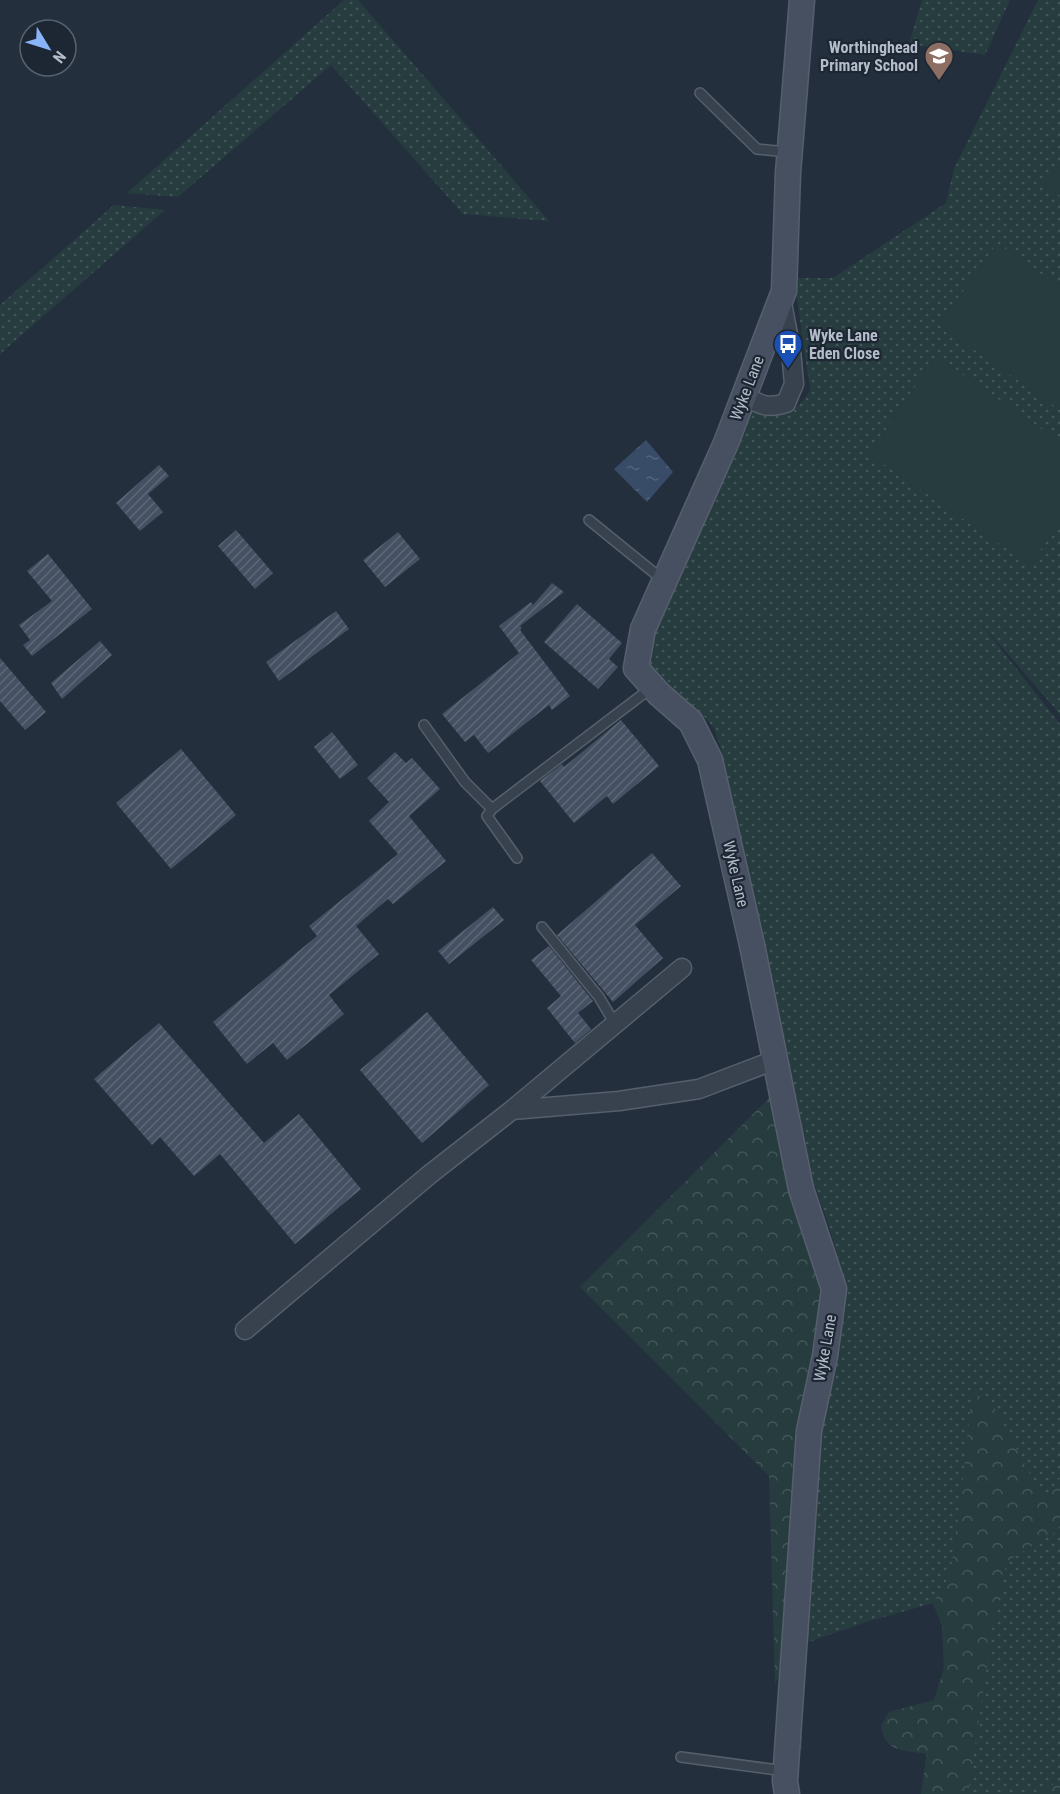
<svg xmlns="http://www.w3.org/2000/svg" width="1060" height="1794" font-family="'Roboto Condensed',sans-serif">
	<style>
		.grass { fill: url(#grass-dots) }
		.forest { fill: url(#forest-crowns) }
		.garden { fill: #263c3f }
		.water { fill: url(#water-ripples) }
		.building { fill: url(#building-hatch) }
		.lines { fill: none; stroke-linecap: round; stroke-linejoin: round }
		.lane-casing { stroke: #565f6c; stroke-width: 12 }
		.street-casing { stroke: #565f6c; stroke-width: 21 }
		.secondary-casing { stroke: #565f6c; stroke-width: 27 }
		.lane { stroke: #38414e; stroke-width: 9 }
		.street { stroke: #38414e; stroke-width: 18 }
		.secondary { stroke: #465061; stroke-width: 24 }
		.labels { text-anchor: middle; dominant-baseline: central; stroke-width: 4.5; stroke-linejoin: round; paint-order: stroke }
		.poi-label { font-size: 16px; font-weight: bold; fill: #b4bcc9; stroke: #1d2633; text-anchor: end }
		.street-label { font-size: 16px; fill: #b4bcc9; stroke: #1d2633 }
	</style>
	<defs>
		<pattern id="grass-dots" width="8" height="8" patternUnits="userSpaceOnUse" patternTransform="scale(1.5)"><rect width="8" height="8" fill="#263c3f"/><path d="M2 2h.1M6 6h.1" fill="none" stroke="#435659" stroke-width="1.8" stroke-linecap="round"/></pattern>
		<pattern id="forest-crowns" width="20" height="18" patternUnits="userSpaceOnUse" patternTransform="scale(1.5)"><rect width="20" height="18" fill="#263c3f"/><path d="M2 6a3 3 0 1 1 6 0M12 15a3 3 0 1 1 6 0" fill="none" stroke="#435659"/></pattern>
		<pattern id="water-ripples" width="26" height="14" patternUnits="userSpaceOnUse" patternTransform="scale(1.5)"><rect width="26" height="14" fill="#394c67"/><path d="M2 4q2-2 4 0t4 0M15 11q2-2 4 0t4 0" fill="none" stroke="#53647b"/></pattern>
		<pattern id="building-hatch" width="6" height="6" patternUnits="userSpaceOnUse" patternTransform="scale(1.5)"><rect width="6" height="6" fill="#455162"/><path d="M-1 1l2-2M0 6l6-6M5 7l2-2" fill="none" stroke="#5d6877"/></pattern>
	</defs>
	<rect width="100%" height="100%" fill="#242f3e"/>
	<!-- grass -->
	<path class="grass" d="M 344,0 L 358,0 L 549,221 L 463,214 L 331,65 L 178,197 L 127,193 Z
		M 922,0 L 1010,0 L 985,55 L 909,44 Z
		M 1038,0 L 1060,0 L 1060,714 L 978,620 L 1060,724 L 1060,1794 L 921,1794 L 934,1700 L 944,1668 L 942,1626 L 933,1603 L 866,1622 L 803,1644 L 805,1676 L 800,1678 L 802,1749 L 800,1747 L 797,1733 L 792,1596 L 833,1361 L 842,1327 L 843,1277 L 830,1229 L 809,1170 L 722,753 L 714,728 L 701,713 L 685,699 L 668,689 L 649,669 L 649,640 L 682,565 L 736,455 L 753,409 C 775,422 799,412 810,390 L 794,278 L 833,278 L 946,203 L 954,169 Z
		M 114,205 L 165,210 L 0,354 L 0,305 Z"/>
	<!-- forest -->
	<path class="forest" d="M 781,1086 L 834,1289 L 795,1632 L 775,1685 L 769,1476 L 580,1287 Z
		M 972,1392 L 992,1403 L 1044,1500 L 1060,1478 L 1060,1526 L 1054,1533 L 1007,1561 L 993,1625 L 968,1794 L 921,1794 L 927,1754 C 904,1750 885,1753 881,1726 L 889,1712 L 934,1700 L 944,1668 L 942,1626 L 933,1603 L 950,1575 L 961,1497 Z
		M 1060,1780 L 1060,1794 L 1038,1794 Z"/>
	<!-- garden -->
	<path class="garden" d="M 1060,163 L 1060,196 L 1044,184 Z
		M 997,243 L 1060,287 L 1060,410 L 939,325 Z
		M 936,356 L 1060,442 L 1060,522 L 1030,565 L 869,454 Z"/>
	<!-- water -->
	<path class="water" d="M 646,440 L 673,472 L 647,502 L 614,469 Z"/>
	<!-- building -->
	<path class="building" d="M 159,465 L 169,476 L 148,494 L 163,512 L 140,531 L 116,503 Z
		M 236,530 L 273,573 L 255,589 L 218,546 Z
		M 398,532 L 420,559 L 385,587 L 363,560 Z
		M 48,554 L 92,609 L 32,656 L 23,645 L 30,640 L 19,625 L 52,601 L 27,571 Z
		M 552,583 L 564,592 L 520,626 L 522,628 L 520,630 L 570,696 L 552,710 L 549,705 L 488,753 L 474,735 L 465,742 L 442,714 L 519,653 L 499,626 L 531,602 L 533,605 Z
		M 577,604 L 622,643 L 609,659 L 618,667 L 598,689 L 544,642 Z
		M 336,611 L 349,629 L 279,681 L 266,662 Z
		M 100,641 L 112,655 L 62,699 L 51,683 Z
		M 0,658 L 46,712 L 25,730 L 0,701 Z
		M 621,720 L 659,766 L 613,804 L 607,796 L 574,823 L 540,781 L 562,764 L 564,767 Z
		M 332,732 L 358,765 L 340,779 L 314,747 Z
		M 181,749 L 236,815 L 171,869 L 116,803 Z
		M 395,752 L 406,763 L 412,758 L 440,789 L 409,816 L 446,861 L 393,904 L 388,899 L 356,926 L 379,954 L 329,995 L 344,1014 L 287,1060 L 273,1043 L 247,1064 L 213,1022 L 317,936 L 309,926 L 398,854 L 369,821 L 389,802 L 367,778 Z
		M 652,853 L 681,886 L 635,925 L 663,958 L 613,1002 L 557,935 Z
		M 493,907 L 504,920 L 449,964 L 438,951 Z
		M 549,946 L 593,1001 L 578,1013 L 591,1029 L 575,1043 L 547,1008 L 561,996 L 531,960 Z
		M 427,1012 L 489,1085 L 422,1143 L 360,1070 Z
		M 159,1023 L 264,1143 L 299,1114 L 361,1189 L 295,1244 L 220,1154 L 194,1176 L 160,1137 L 152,1145 L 94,1079 Z"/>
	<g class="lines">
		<!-- lane casing -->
		<g class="lane-casing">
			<path id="lane" d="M 700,93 L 757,149 L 787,152
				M 589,520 L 663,580
				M 424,725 L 465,782 L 492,809
				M 517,858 L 487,816 L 492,809 L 651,688
				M 542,927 L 599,997 L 615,1024
				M 681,1757 L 785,1771"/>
		</g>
		<!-- street casing -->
		<g class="street-casing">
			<path id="street" d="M 744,396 C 761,405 767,409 786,403 L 794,384 L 791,350 L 781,298
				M 512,1110 L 682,968
				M 245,1330 L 429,1175 L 512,1110 L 619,1101 L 699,1089 L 775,1060"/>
		</g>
		<!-- secondary casing -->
		<g class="secondary-casing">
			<path id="secondary" d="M 787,1794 L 785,1781 L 809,1431 L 825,1356 L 834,1289 L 801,1189 L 752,945 L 710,760 L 691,722 L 659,694 L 636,668 L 643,629 L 726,443 L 784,291 L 788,173 L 802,0"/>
		</g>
		<!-- lane -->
		<use href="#lane" class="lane"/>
		<!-- street -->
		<use href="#street" class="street"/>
		<!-- secondary -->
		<use href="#secondary" class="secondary"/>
	</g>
	<!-- icons -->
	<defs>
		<g id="school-pin" transform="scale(1.5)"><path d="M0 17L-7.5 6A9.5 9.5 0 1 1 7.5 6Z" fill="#8d6e63" stroke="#1d2633"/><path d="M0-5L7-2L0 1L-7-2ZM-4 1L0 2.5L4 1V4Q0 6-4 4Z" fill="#fff"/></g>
		<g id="bus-pin" transform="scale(1.5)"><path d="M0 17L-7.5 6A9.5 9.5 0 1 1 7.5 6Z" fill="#1a4fb4" stroke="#1d2633"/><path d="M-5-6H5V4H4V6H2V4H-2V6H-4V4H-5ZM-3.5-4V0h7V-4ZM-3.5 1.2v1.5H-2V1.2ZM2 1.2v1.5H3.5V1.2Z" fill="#fff"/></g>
	</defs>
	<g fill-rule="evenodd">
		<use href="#school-pin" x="939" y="56"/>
		<use href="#bus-pin" x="788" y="344"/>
	</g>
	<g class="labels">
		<!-- poi labels -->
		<g class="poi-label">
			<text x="918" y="47">Worthinghead<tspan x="918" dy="18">Primary School</tspan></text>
			<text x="809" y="335" text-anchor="start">Wyke Lane<tspan x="809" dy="18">Eden Close</tspan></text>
		</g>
		<!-- street labels -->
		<g class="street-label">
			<text transform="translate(747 388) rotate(-69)">Wyke Lane</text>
			<text transform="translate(736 874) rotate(77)">Wyke Lane</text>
			<text transform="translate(825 1348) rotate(-80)">Wyke Lane</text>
		</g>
	</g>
	<!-- north arrow -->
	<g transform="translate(48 48) rotate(128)"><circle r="28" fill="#1d2633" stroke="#59626f" stroke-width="1.5"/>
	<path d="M0-4.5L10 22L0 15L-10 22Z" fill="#8ab4f8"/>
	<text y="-9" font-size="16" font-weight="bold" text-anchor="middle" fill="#b4bcc9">N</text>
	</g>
</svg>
